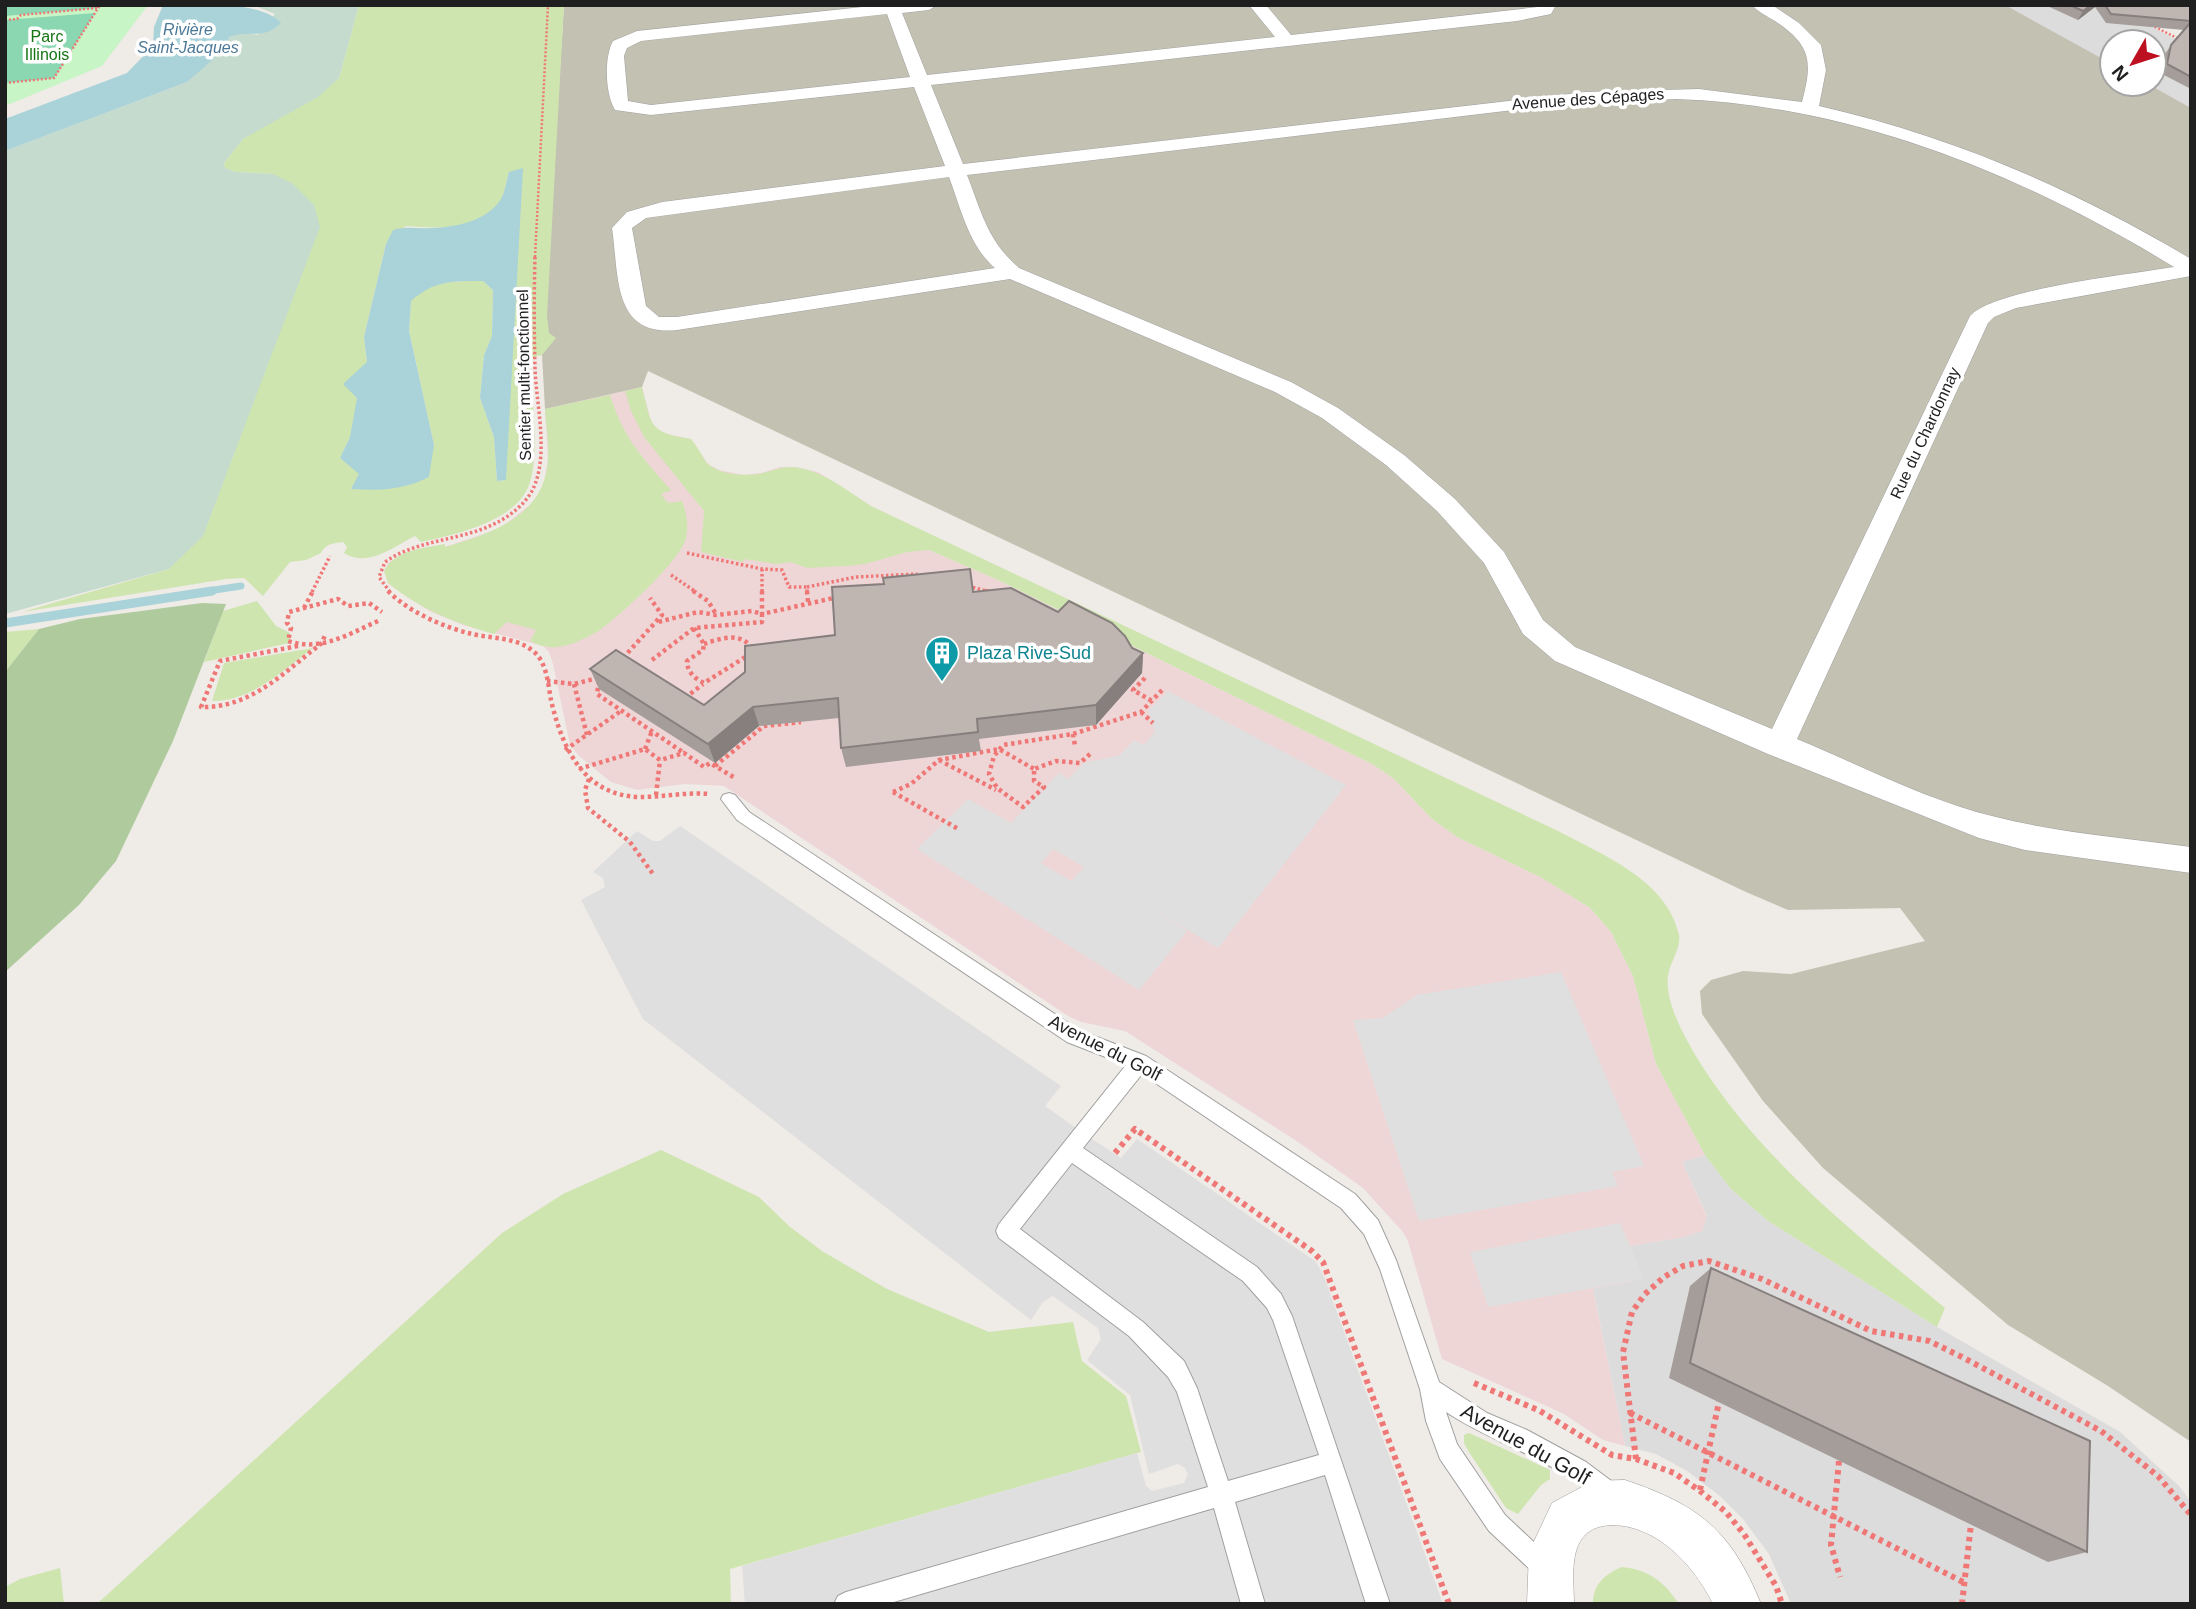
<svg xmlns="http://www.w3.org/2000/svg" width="2196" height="1609" font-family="Arial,sans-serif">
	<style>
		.residential { fill: #dddcdc }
		.commercial { fill: #eed6d7 }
		.construction { fill: #c3c1b2 }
		.grass { fill: #cfe5b0; fill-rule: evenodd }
		.forest { fill: #afcb9e }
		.wetland { fill: #c4dbce }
		.park { fill: #c7f5c6 }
		.pitch { fill: #8ad7b2 }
		.parking { fill: #dfdfdf; fill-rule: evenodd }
		.water { fill: #a9d2d9 }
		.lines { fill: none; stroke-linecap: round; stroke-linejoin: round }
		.stream-far1 { stroke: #a9d2d9; stroke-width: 7 }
		.stream { stroke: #a9d2d9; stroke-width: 9 }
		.lane-casing { stroke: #a0a0a0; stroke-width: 2 }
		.street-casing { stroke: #a0a0a0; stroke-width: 1 }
		.path-far3 { stroke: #ef7877; stroke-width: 2.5; stroke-dasharray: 2 2; stroke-linecap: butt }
		.path-far2 { stroke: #ef7877; stroke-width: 3.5; stroke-dasharray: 2.5 2.5; stroke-linecap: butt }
		.path-far1 { stroke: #ef7877; stroke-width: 4.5; stroke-dasharray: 3.5 3.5; stroke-linecap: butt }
		.path { stroke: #ef7877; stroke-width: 6; stroke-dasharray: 4.5 4.5; stroke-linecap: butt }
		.lane { fill: #fff; fill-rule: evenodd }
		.street { fill: #fff; fill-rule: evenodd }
		.wall { fill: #a49d99 }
		.shaded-wall { fill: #867f7d }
		.building { fill: #bfb6b2; stroke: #867f7d; stroke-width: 2 }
		.labels { text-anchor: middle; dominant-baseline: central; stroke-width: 7; stroke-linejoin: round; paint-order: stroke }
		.far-water-label { font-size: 16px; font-style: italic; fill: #4c7898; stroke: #fff }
		.far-park-label { font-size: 16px; fill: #157514; stroke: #fff }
		.far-street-label { font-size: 16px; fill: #1f1f1f; stroke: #fff }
		.culture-label { font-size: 18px; fill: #0d838f; stroke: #fff; text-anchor: start }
		.street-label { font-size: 18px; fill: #1f1f1f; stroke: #fff }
		.near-street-label { font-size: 21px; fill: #1f1f1f; stroke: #fff }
	</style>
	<rect width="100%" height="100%" fill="#efebe6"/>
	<!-- residential -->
	<path class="residential" d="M 2004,5 L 2109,5 L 2191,47 L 2191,108 L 2147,84 L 2154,84 L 2154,42 L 2112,42 L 2112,65 Z
		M 1705,1155 L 1731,1189 L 1768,1221 L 1937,1327 L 2120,1432 L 2179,1486 L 2191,1502 L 2191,1604 L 1791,1604 L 1769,1554 L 1743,1519 L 1720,1496 L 1687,1471 L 1656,1454 L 1625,1446 L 1593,1288 L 1643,1279 L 1630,1246 L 1685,1237 L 1707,1216 L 1682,1162 Z"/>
	<!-- commercial -->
	<path class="commercial" d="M 642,387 L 652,425 L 661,433 L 691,439 L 708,464 L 719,470 L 744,475 L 761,473 L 780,467 L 796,467 L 818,472 L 871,506 L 906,523 L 929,550 L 998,580 L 1372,764 L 1393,778 L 1432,819 L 1457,837 L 1542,878 L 1590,908 L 1611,932 L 1633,976 L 1656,1064 L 1705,1155 L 1682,1162 L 1707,1217 L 1702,1231 L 1685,1237 L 1630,1246 L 1644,1279 L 1593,1289 L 1625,1446 L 1603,1440 L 1564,1414 L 1442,1359 L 1408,1241 L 1403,1232 L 1363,1188 L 1298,1142 L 1125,1031 L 1081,1022 L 1068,1016 L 724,786 L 685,784 L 637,790 L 611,782 L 579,756 L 570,745 L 553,664 L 549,652 L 543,646 L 463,625 L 429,611 L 388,583 L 384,571 L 389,562 L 422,548 L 445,547 L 501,528 L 537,499 L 544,483 L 548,459 L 545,409 Z"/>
	<!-- construction -->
	<path class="construction" d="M 564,5 L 2005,5 L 2112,64 L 2112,84 L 2148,84 L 2191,108 L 2191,1442 L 2108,1386 L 2008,1325 L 1823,1168 L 1763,1101 L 1702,1014 L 1700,991 L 1711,980 L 1743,971 L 1791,974 L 1925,941 L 1900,908 L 1788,910 L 1746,892 L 648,371 L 642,387 L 545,409 L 542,355 Z"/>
	<!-- grass -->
	<path class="grass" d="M 359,5 L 564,5 L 547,316 L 549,333 L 556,338 L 542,355 L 530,358 C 531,392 540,451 530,482 C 519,521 455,535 421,542 L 415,536 C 393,547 368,568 344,553 L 347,547 L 343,542 C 334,543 325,544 321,553 L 306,560 L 290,562 L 263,596 L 244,578 L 226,579 L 22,612 L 169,569 L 273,174 L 235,172 L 225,168 L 224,163 L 243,139 L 339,78 ZM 509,172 L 506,480 L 497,481 L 494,437 L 480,398 L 484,355 L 492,336 L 493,290 L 483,281 C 452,281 435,280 411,300 L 409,331 L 434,445 L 351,489 L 360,474 L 340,458 L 350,437 L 367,362 L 364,337 L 386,244 L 406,226 C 436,229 478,230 499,203 C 505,196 506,181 509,172 Z
		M 642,387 C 652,426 648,432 691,439 C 697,446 701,454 706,462 C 717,475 747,477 763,473 C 776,470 786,465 800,468 C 826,473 849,492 871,506 L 1558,831 C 1603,855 1667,880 1679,935 C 1681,947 1672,960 1669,971 C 1661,1000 1689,1045 1704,1069 C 1766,1164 1858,1236 1945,1308 L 1937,1327 L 1768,1221 L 1731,1189 L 1705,1155 L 1656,1064 L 1633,976 L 1611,932 L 1590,908 L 1542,878 L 1457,837 L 1432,819 L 1393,778 L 1372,764 L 998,580 L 929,550 L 907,552 L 865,564 L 845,566 L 807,568 L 791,562 L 777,564 L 744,559 L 743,562 L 701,552 L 704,511 L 644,437 L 631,411 L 625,391 Z
		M 610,395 C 624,439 641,456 671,490 L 661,494 L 668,503 L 682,501 C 686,511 689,526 686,538 C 682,559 617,619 597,632 C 586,638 570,646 557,647 C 547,648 539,645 530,641 L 536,630 L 507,622 L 494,634 C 455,623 420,609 388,583 L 384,571 C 395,550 424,548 445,544 L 445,547 C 492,533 546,516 548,458 C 549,442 546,425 545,409 Z
		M 257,601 L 276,626 L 290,633 L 289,643 L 204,662 L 223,611 Z
		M 39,629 L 5,672 L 5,632 Z
		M 313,648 C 282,671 252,701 212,701 L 224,663 Z
		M 661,1150 L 759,1197 L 789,1226 L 822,1251 L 887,1289 L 989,1332 L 1073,1322 L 1082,1361 L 1126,1396 L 1141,1452 L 730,1569 L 731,1604 L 97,1604 L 502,1233 L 563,1194 Z
		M 1469,1433 L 1550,1470 L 1550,1479 L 1541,1485 L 1518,1514 L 1506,1508 L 1469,1452 L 1464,1443 L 1464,1435 Z
		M 1622,1567 C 1650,1570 1664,1582 1679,1604 L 1593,1604 C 1593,1584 1605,1574 1622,1567 Z
		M 60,1568 L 64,1604 L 5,1604 L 5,1587 L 20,1579 Z"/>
	<!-- forest -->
	<path class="forest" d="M 202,603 L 226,604 L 173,741 L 116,861 L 79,905 L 5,972 L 5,672 L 39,629 L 80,619 Z"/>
	<!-- wetland -->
	<path class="wetland" d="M 253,5 L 359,5 L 339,78 L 318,97 L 243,139 L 224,163 L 225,168 L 235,172 L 273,174 L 292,183 L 314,205 L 320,227 L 203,536 L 169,569 L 5,614 L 5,151 L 187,82 L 229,37 L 241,32 L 258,35 L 275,14 Z"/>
	<!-- park -->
	<path class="park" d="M 5,5 L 148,5 L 102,66 L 5,106 Z"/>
	<!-- pitch -->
	<path class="pitch" d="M 5,5 L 100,5 L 98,8 L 5,16 Z
		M 95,13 L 54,78 L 5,83 L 5,20 Z"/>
	<!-- parking -->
	<path class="parking" d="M 1168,691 L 1346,785 L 1218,948 L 1147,906 L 1187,931 L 1139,990 L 917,849 L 968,799 L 1011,823 L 1059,773 L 1068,779 L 1084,763 L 1120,755 L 1134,740 L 1144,745 L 1155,731 L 1148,711 ZM 1053,849 L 1084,867 L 1071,881 L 1041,863 Z
		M 680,826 L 1061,1086 L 1045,1106 L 1083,1133 L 1121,1158 L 1137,1139 L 1315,1261 L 1323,1274 L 1443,1604 L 745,1604 L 742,1566 L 1137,1453 L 1146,1486 L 1152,1491 L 1184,1483 L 1188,1474 L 1185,1468 L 1178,1464 L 1149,1474 L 1130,1395 L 1087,1360 L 1101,1339 L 1098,1328 L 1053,1296 L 1043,1302 L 1031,1320 L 643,1019 L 581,900 L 605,887 L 603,878 L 593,872 L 637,831 L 653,841 L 660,841 Z
		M 1561,972 L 1644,1166 L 1612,1172 L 1618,1186 L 1419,1221 L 1353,1020 L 1383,1018 L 1417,995 Z
		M 1620,1223 L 1644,1279 L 1488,1307 L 1470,1252 Z"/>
	<!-- water -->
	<path class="water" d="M 163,5 C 195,5 261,0 281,23 C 262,41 251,29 229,37 L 226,48 L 187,82 L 5,151 L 5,119 L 127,73 L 153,46 L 154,27 Z
		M 523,168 L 506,480 L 497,481 L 494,437 L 480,398 L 484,355 L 492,336 L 493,290 L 483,281 C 453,281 435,280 411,301 L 409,331 L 434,445 L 429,477 C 404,490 379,491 351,489 L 359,474 L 340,458 L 350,437 L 357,398 L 343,384 L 367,362 L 364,337 L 386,244 L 393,230 C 407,226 418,229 432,228 C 455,227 483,222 498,203 C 505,196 506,181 509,172 Z"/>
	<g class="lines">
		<!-- stream-far1 -->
		<path class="stream-far1" d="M 201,592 L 241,586"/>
		<!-- stream -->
		<path class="stream" d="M 5,623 L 212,591"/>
		<!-- lane casing -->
		<g class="lane-casing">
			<path id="lane" d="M 729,793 L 735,795 L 749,812 L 1079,1030 L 1146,1056 L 1355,1194 L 1378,1220 L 1396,1260 L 1439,1382 L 1487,1413 L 1527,1430 L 1586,1462 L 1618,1486 L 1621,1494 L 1618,1502 L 1610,1505 C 1595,1499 1584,1487 1570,1478 C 1530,1452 1485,1438 1446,1412 L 1457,1444 L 1505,1515 L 1551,1558 L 1555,1566 L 1551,1574 L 1543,1578 L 1535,1574 L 1489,1531 L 1440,1459 L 1426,1421 L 1420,1389 L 1380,1269 L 1364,1234 L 1341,1208 L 1142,1074 L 1083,1148 L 1257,1267 L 1281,1294 L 1292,1316 L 1390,1604 L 1366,1604 L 1325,1475 L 1235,1502 L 1265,1604 L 1241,1604 L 1214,1508 L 887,1604 L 834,1604 L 838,1596 L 846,1592 L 1208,1487 L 1177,1392 L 1168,1377 L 1129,1336 L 999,1238 L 996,1231 L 999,1224 L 1126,1065 L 1067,1042 L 737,820 L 721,799 L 723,795 ZM 1072,1163 L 1243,1281 L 1267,1308 L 1273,1320 L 1319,1455 L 1228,1481 L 1197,1388 L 1184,1361 L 1143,1322 L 1020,1229 Z"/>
		</g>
		<!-- street casing -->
		<g class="street-casing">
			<path id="street" d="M 881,5 L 937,5 L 929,10 L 902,13 L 927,75 L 1275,37 L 1249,5 L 1266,5 L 1291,35 L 1556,5 L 1551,14 L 1517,21 L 931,85 L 963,164 L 1586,92 L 1699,89 L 1802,102 C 1813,61 1811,45 1775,21 C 1767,16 1758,12 1752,5 L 1772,5 L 1799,23 L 1821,45 L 1826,70 L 1819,106 C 1951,136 2074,189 2191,259 L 2191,276 L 2016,308 L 1994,317 L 1988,323 L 1797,739 C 1862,766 1928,801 1996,817 C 2059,833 2126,838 2191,847 L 2191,873 L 2025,850 L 1979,838 L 1768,754 L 1555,661 L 1523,634 L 1484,563 L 1437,511 L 1386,465 L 1322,418 L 1275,392 L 1010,279 L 677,330 C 612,337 619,275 612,228 L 627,212 L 662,202 L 945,166 L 914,87 L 651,115 L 615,110 C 605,94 604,57 613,41 L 637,31 ZM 887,14 L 910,77 L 651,105 L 628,101 L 624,56 L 627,48 L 641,41 ZM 1676,99 C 1854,105 2023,175 2174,267 C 2132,274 1994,289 1970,316 L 1772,729 L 1575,647 L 1543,620 L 1504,552 L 1455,499 L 1404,455 L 1338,408 L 1291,382 L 1019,268 C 987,240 982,213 967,175 L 1564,104 ZM 949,177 C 961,209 969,246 995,268 L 677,317 L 659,317 L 646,306 L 632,228 L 646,218 Z
				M 1625,1480 C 1699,1505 1731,1530 1761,1604 L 1713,1604 C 1694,1565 1656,1524 1610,1525 C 1601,1526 1592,1528 1585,1535 C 1569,1551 1574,1583 1574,1604 L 1527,1604 L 1529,1552 L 1552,1503 L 1593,1481 Z"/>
		</g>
		<!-- path-far3 -->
		<path class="path-far3" d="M 5,20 L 17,19 L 21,15 L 97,8
			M 2151,25 L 2191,45
			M 5,83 L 54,78 L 100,5
			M 535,257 L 548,5"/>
		<!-- path-far2 -->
		<path class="path-far2" d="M 687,553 L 762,569 L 782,570 L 789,587 L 807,587
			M 762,569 L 762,592
			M 671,575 L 696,592
			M 968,586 L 990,592
			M 312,592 L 330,556
			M 390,592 L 379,577 L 385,562 C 418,539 461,541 496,523 C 510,516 524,505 532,491 C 550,456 536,405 535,368 C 534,330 534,293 535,255
			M 807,592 L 807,587 L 856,577 L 916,574 L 917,578"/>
		<!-- path-far1 -->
		<path class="path-far1" d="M 388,591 C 409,612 443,627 472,634 C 493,639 516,637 533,651 C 547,662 548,684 551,700 C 562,748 584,796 640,797 C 663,797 686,792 709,794
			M 693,591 L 708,601 L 716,614
			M 762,591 L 762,614 L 838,597
			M 807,591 L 808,602
			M 985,591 L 990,592
			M 304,608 L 313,591
			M 378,621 C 349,634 320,652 288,641 L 291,628 L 287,623 L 289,612 L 338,599 L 348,606 L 369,603 L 382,612
			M 694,628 L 704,644 L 703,650 L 687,661 C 687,672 695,679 704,683 L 747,656
			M 704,644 C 721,638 742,631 753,650
			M 298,646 L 220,661 L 201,707 C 252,708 284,672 322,643 L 325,635
			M 623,658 L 662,615 L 650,598
			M 652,660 L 694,628 L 762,622 L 762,614 L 752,611 L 716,615 L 698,612 L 658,622
			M 1145,678 L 1133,690 L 1152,701
			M 547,681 L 574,684 L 598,678
			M 599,681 L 597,694 L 684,753
			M 574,684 L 587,735
			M 685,698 L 703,684
			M 1141,712 L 1153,723
			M 1073,734 L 1075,746
			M 645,749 L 652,731
			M 565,750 L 621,711
			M 1090,754 L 1080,763 L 1056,761 L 1034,769 L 1034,781 L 1044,787 L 1023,807 L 997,788 L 989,774 L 994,756 L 1003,745 L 1073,734 L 1141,712 L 1164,688
			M 939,760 L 996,790
			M 715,766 L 764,726 L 801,722
			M 579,769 L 645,749 L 660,760 L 684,753 L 704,767 L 710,763 L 735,778
			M 589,779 L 585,790 L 588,808 L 630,842 L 653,874
			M 893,792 L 911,784 L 939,760 L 999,749 L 1034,769
			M 893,792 L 960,830
			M 656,795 L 660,760"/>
		<!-- path -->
		<path class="path" d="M 1115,1153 L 1135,1129 L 1312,1251 L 1323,1262 L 1449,1604
			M 1474,1383 L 1540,1411 L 1612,1455 L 1636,1459 L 1674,1473 L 1700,1491 L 1726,1512 L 1744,1534 L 1776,1586 L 1782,1604
			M 1630,1413 L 1965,1583
			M 1636,1459 L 1623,1352 L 1632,1312 L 1645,1294 L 1664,1277 L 1683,1266 L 1709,1261 L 1762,1279 L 1871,1331 L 1929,1341 L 1962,1357 L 2101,1431 L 2158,1476 L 2191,1515
			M 1839,1461 L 1831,1545 L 1840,1577
			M 1700,1490 L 1719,1402
			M 1962,1604 L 1971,1524"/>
		<!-- lane -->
		<use href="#lane" class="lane"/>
		<!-- street -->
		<use href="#street" class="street"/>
	</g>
	<!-- wall -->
	<path class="wall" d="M 2045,5 L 2191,5 L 2191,89 L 2162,74 L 2165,54 L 2171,45 L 2184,30 L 2106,23 L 2095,7 L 2078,20 Z
		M 973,592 L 1058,612 L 1143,653 L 1142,673 L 1096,725 L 979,739 L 981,751 L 846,767 L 841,748 L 839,718 L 759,726 L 715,763 L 599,689 L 590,669 L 704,705 L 835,635 Z
		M 1711,1268 L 2087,1552 L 2048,1562 L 1669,1378 L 1690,1286 Z"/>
	<!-- shaded-wall -->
	<path class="shaded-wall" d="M 2091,5 L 2096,5 L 2095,7 L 2078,20 L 2083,11 Z
		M 1143,653 L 1142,673 L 1096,725 L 1096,705 Z
		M 753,707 L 759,726 L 715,763 L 708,744 Z"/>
	<!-- building -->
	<path class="building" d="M 2070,5 L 2091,5 L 2083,11 Z
		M 2105,5 L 2191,5 L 2191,21 L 2111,14 Z
		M 2191,22 L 2191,77 L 2167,64 L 2171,45 Z
		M 970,569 L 973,592 L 1011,588 L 1058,612 L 1069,601 L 1112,623 L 1125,636 L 1132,648 L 1143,653 L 1096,705 L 977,719 L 978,732 L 841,748 L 838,698 L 753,707 L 708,744 L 590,669 L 616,650 L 704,705 L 745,672 L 745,646 L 835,635 L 832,587 L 884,584 L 883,578 Z
		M 1711,1268 L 2090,1441 L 2087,1552 L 1690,1363 Z"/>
	<!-- icons -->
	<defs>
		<g id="building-pin" transform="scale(1.75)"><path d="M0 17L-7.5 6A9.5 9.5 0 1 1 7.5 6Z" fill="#0f9aa8" stroke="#fff"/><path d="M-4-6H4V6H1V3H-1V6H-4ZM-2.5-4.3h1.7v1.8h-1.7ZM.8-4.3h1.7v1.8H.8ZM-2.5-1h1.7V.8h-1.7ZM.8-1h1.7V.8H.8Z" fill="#fff"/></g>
	</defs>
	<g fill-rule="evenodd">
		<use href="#building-pin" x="942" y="653"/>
	</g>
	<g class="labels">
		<!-- far-water labels -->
		<g class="far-water-label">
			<text x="188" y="29">Rivière<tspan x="188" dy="18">Saint-Jacques</tspan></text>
		</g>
		<!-- far-park labels -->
		<g class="far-park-label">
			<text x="47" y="36">Parc<tspan x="47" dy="18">Illinois</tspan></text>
		</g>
		<!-- far-street labels -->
		<g class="far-street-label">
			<text transform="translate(1588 99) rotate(-4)">Avenue des Cépages</text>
			<text transform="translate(524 375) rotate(-91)">Sentier multi-fonctionnel</text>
			<text transform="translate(1925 433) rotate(-65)">Rue du Chardonnay</text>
		</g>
		<!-- culture labels -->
		<g class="culture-label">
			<text x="967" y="653">Plaza Rive-Sud</text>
		</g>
		<!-- street labels -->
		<g class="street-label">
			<text transform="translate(1105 1048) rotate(27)">Avenue du Golf</text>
		</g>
		<!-- near-street labels -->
		<g class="near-street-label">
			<text transform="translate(1526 1444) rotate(29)">Avenue du Golf</text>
		</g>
	</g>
	<!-- border -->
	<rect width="2196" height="1609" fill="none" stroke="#1f1f1f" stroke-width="14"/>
	<!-- north arrow -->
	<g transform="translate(2133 63) rotate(231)"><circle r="33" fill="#ffffff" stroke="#a5a5a5" stroke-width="2"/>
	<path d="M0-5L12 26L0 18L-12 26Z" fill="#bd1020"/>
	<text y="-10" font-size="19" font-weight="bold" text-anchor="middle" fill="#1f1f1f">N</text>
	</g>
</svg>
